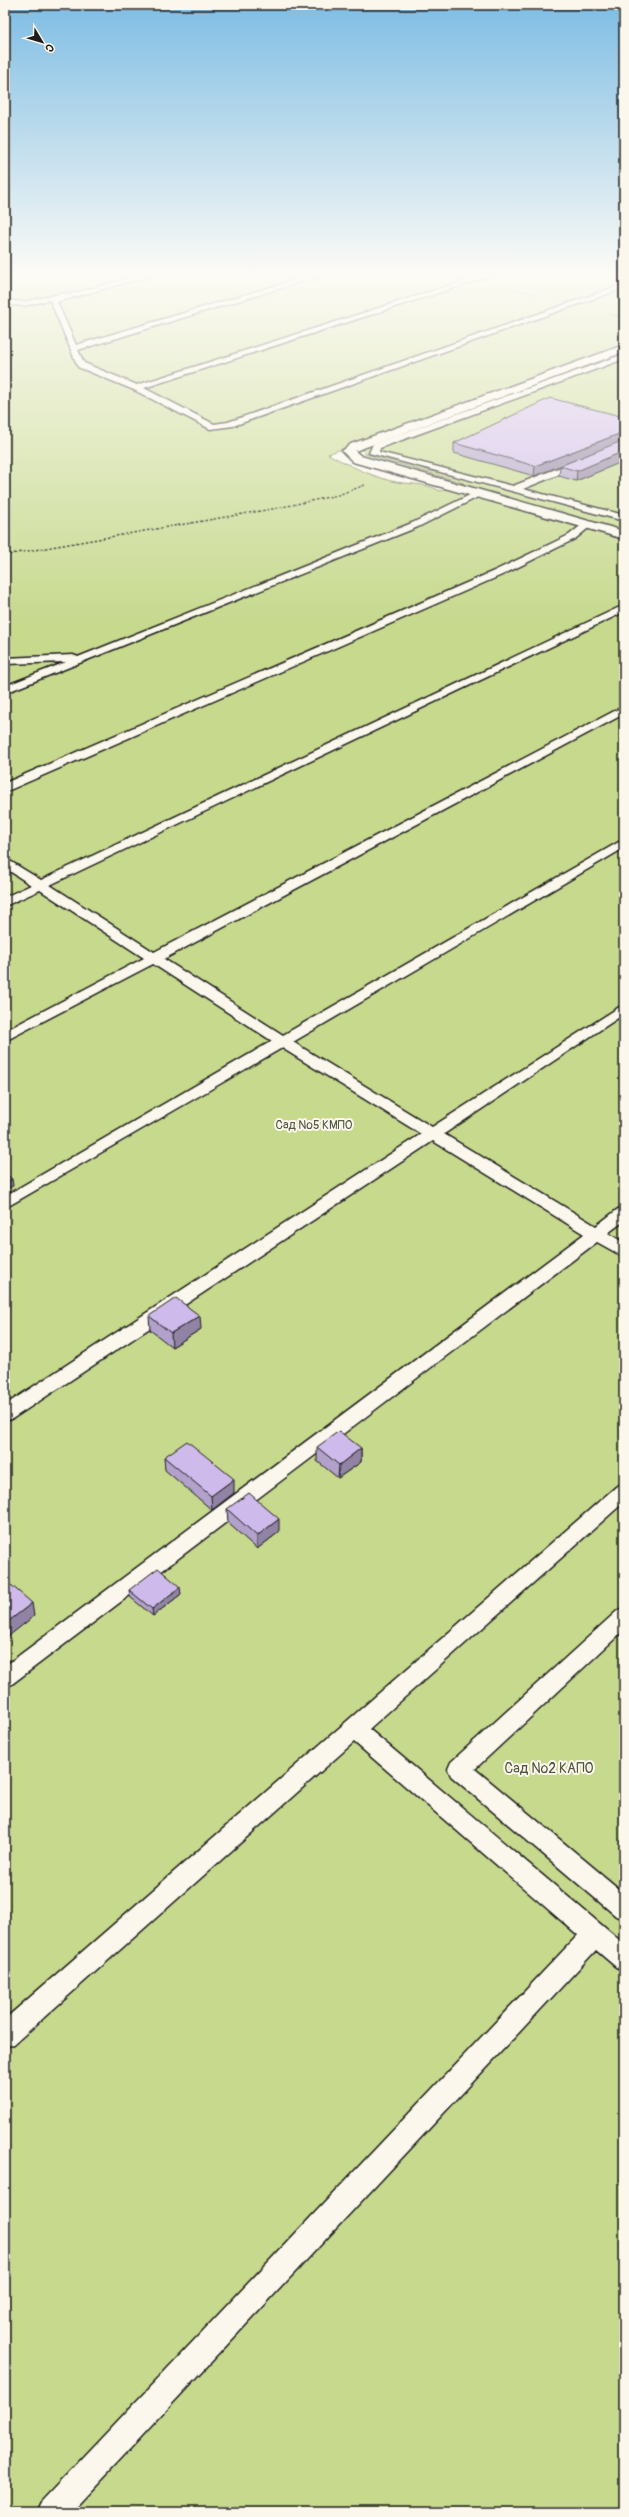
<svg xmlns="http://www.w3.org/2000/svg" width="629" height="2517" font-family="Pangolin,sans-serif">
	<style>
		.green { fill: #c6d98d; stroke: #717a54 }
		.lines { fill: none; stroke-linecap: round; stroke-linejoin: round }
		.service-casing { stroke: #1c1c1c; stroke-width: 3 }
		.minor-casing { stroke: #1c1c1c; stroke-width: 3 }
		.path-far1 { stroke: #1c1c1c; stroke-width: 1; stroke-dasharray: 2 1.5; stroke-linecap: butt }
		.path { stroke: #1c1c1c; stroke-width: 1.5; stroke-dasharray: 2.5 2; stroke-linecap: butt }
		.service { fill: #fbf7ec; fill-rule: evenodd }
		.minor { fill: #fbf7ec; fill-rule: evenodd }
		.wall { fill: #b2a1ca; stroke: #1c1c1c }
		.shaded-wall { fill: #9183a4; stroke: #1c1c1c }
		.building { fill: #cfbbeb; stroke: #1c1c1c }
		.labels { text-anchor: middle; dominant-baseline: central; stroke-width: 4; stroke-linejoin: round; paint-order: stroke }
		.park-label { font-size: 12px; fill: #4f553e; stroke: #fbf7ec }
		.near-park-label { font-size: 14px; fill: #4f553e; stroke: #fbf7ec }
	</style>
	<rect width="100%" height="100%" fill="#fbf7ec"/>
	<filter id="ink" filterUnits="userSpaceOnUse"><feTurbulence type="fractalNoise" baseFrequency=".025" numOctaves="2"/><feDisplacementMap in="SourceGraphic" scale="8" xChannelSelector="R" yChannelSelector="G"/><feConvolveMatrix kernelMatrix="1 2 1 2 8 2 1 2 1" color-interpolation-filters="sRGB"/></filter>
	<g filter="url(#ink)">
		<!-- green -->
		<path class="green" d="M 5,272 L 624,272 L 624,345 L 328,454 C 348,465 369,475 391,481 C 408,485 425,482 440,491 L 464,483 L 365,454 L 361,448 L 624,352 L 624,2512 L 5,2512 Z"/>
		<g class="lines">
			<!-- service casing -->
			<g class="service-casing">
				<path id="service" d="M 151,272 L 163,272 L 57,302 L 76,345 L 322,272 L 333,272 L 78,350 L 84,363 L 137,385 L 492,272 L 503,272 L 144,388 L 214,424 L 228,422 L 624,284 L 624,288 L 233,426 L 210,429 L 134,390 L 78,367 L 50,300 L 23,306 L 5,304 L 5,300 L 23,302 L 64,293 L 68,295 Z
					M 624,354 L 624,359 L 380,448 L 379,452 L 513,486 L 576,461 L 582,461 L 582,465 L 523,489 L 624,515 L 624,521 L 369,453 L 373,444 Z
					M 476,492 L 484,494 L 418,527 L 5,693 L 5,686 L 66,662 L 5,664 L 5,658 L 73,655 L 78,657 L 412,523 Z
					M 584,523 L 592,525 L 575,539 L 502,575 L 5,792 L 5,783 L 494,571 L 569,535 Z
					M 624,605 L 624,612 L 50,885 L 154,952 L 624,706 L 624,714 L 164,959 L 283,1035 L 624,839 L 624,848 L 293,1042 L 432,1127 L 624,1004 L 624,1014 L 444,1134 L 596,1226 L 618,1209 L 624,1208 L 624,1221 L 608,1233 L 624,1243 L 624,1257 L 597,1242 L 12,1684 L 5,1687 L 5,1666 L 584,1234 L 433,1141 L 12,1419 L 5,1421 L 5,1405 L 421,1134 L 282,1048 L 5,1208 L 5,1196 L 272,1041 L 153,964 L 5,1041 L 5,1031 L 144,958 L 40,890 L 5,906 L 5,897 L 31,885 L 5,868 L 5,858 L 41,880 Z
					M 624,1484 L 624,1502 L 369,1729 L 624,1944 L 624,1970 L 616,1967 L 596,1950 L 71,2512 L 36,2512 L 41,2502 L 578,1935 L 354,1742 L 14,2044 L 5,2047 L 5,2019 L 617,1486 Z
					M 624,1609 L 624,1630 L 475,1769 L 624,1893 L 624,1919 L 616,1916 L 451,1776 L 448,1769 L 451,1762 L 617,1611 Z"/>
			</g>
			<!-- minor casing -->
			<g class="minor-casing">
				<path id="minor" d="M 624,345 L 624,352 L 355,451 L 361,456 L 624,531 L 624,539 L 353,462 L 342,451 L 351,444 Z"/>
			</g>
			<!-- path-far1 -->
			<path class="path-far1" d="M 510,288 L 536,294
				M 609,314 L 624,318"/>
			<!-- path -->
			<path class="path" d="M 5,555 L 278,508 L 338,495 L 365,485"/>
			<!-- service -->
			<use href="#service" class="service"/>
			<!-- minor -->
			<use href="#minor" class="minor"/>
		</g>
		<!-- wall -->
		<path class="wall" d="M 624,417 L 624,461 L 576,481 L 559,476 L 560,466 L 534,476 L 454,453 L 454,443 Z
			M 149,1316 L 201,1329 L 172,1347 L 150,1330 Z
			M 317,1447 L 361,1448 L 361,1462 L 338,1478 L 317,1461 Z
			M 164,1457 L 234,1493 L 212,1510 L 165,1470 Z
			M 227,1509 L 279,1532 L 257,1549 L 228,1523 Z
			M 129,1590 L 181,1594 L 153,1616 L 130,1597 Z"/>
		<!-- shaded-wall -->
		<path class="shaded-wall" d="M 624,432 L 624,441 L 534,476 L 535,466 Z
			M 624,451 L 624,461 L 576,481 L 577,471 Z
			M 12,1179 L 13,1186 L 5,1190 L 5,1183 Z
			M 200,1316 L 201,1329 L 172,1347 L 171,1333 Z
			M 361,1448 L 361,1462 L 338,1478 L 339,1465 Z
			M 234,1479 L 234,1493 L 212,1510 L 211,1496 Z
			M 279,1519 L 279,1532 L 257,1549 L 257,1536 Z
			M 180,1587 L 181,1594 L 153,1616 L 152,1609 Z
			M 32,1603 L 34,1616 L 5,1639 L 5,1624 Z"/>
		<!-- building -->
		<path class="building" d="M 550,398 L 624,417 L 624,432 L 535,466 L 454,443 Z
			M 624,440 L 624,451 L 577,471 L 560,466 Z
			M 5,1173 L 12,1179 L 5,1183 Z
			M 176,1298 L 200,1316 L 171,1333 L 149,1316 Z
			M 339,1431 L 361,1448 L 339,1465 L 317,1447 Z
			M 187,1441 L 234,1479 L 211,1496 L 164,1457 Z
			M 249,1493 L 279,1519 L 257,1536 L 227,1509 Z
			M 158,1568 L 180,1587 L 152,1609 L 129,1590 Z
			M 11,1585 L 32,1603 L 5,1624 L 5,1590 Z"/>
	</g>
	<!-- sky -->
	<linearGradient id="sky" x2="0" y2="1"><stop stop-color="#7ebde4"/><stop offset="0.44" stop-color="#fdfbf6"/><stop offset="1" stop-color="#fdfbf6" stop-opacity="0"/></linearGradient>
	<rect width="629" height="624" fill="url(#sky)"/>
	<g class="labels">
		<!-- park labels -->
		<g class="park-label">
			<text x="314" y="1125">Сад №5 КМПО</text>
		</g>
		<!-- near-park labels -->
		<g class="near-park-label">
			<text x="549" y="1768">Сад №2 КАПО</text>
		</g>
	</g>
	<!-- margin -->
	<rect width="629" height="2517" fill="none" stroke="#fbf7ec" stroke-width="20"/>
	<rect x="10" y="10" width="609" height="2497" fill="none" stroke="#1c1c1c" stroke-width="1.5" filter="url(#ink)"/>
	<!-- north arrow -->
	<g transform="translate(42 42) rotate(128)" stroke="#fbf7ec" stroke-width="3" paint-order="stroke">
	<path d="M0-3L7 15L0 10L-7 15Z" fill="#1c1c1c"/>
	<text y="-6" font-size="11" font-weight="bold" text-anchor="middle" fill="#1c1c1c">С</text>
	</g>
</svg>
